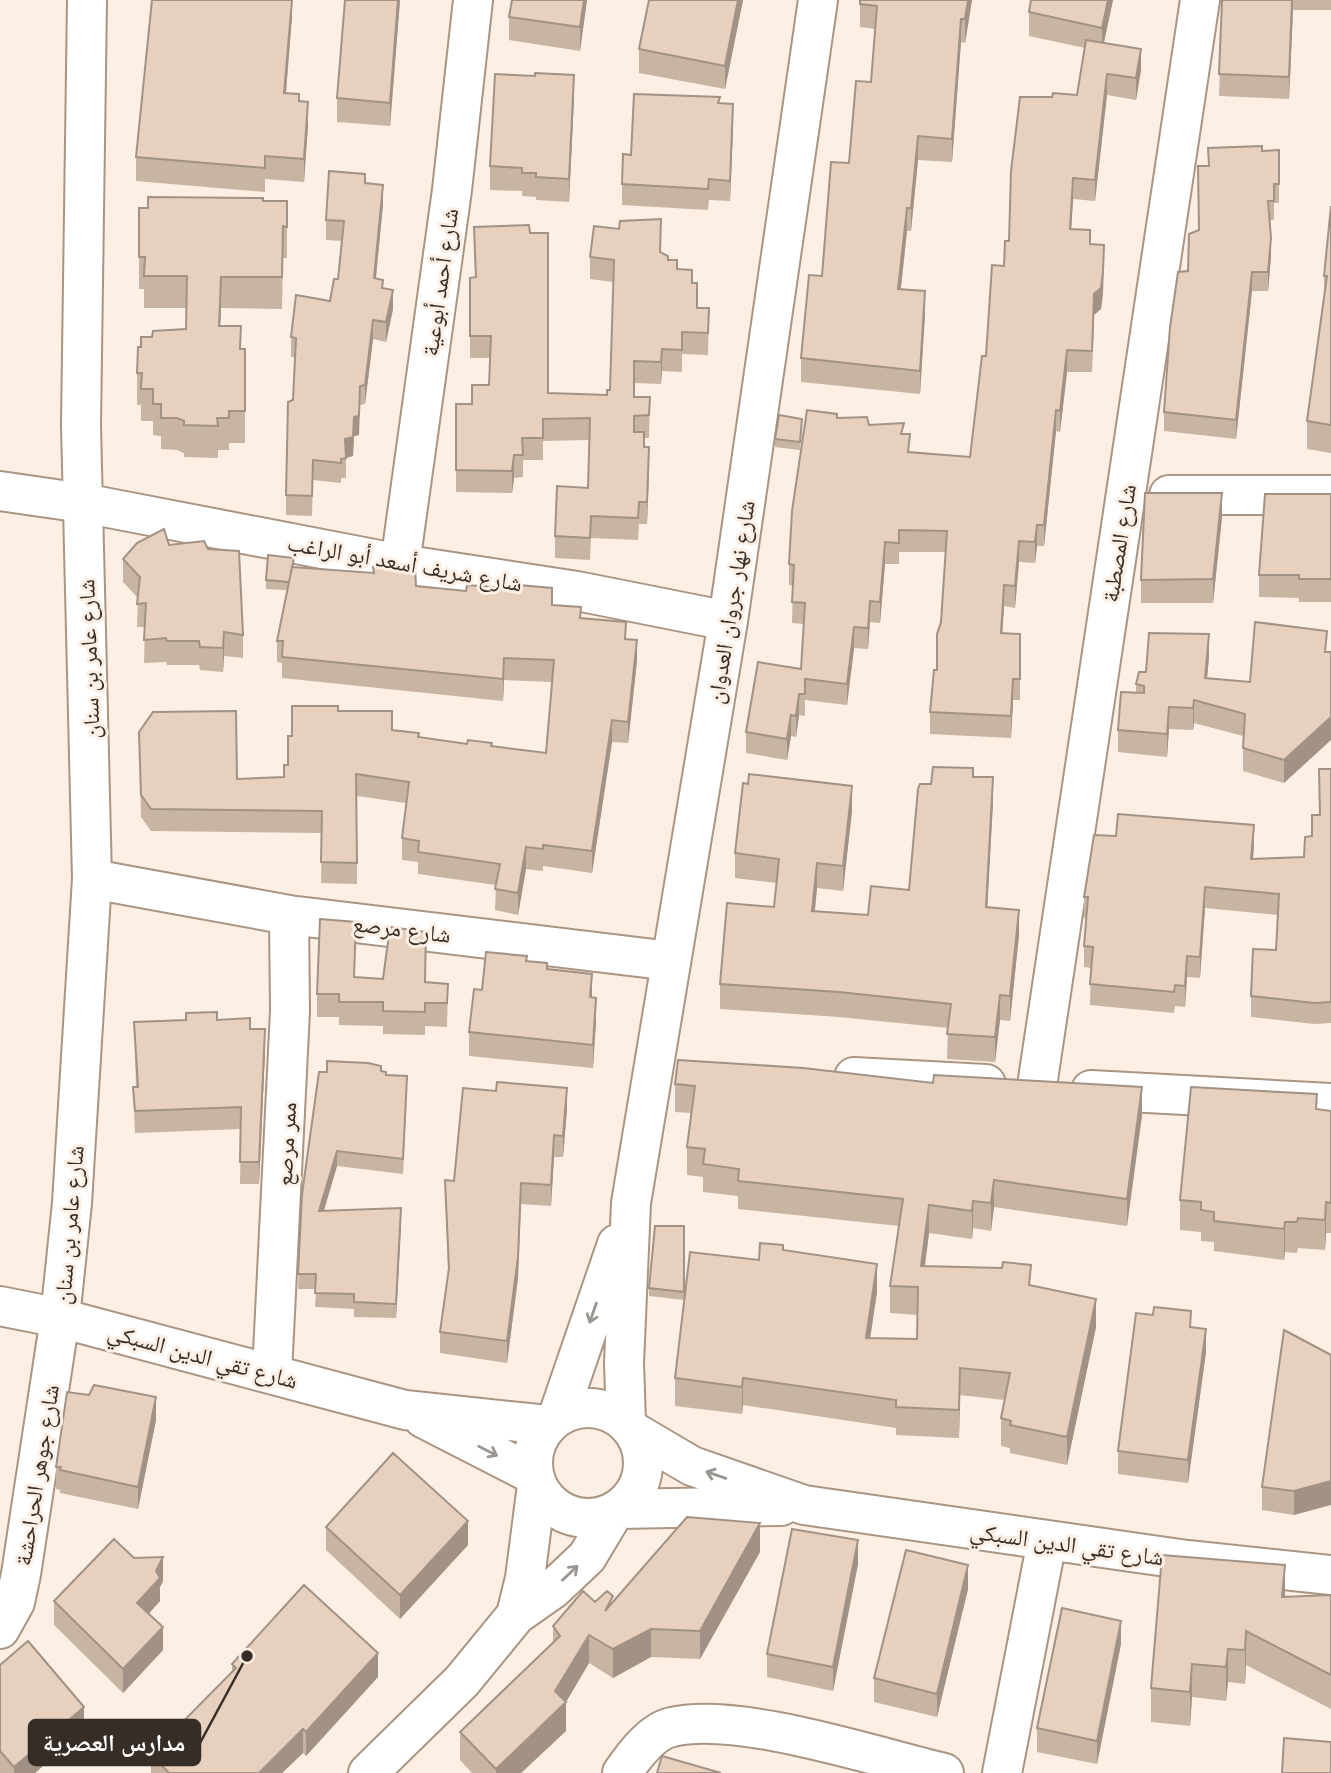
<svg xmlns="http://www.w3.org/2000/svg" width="1331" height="1773" font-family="'Open Sans','Noto Naskh Arabic',sans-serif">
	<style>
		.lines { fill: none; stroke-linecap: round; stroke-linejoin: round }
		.minor-casing { stroke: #aa9583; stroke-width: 42 }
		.minor { stroke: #fff; stroke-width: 38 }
		.wall { fill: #c7b4a3 }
		.shaded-wall { fill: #a29285 }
		.building { fill: #e7d1be; stroke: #a29285; stroke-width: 2 }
		.oneway { stroke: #9a9692 }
		.labels { text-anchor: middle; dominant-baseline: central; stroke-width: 6; stroke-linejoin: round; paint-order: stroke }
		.street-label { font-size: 23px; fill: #362d26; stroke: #fdefe3 }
		.leader { fill: none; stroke: #362d26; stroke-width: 2.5 }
		.callout-dot { fill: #362d26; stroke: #fdefe3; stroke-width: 2.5 }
		.callout { fill: #362d26; stroke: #362d26; stroke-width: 2.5 }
		.callout-label { font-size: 24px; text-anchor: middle; font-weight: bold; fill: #fff }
	</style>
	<rect width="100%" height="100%" fill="#fdefe3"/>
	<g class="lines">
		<!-- minor casing -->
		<g class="minor-casing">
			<path id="minor" d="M 0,491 L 83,503 L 400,564 L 577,591 L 728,621
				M 1169,495 L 1331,495
				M 400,564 L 452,190 L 473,0
				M 92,879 L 289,915 L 671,961
				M 854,1077 L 986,1084
				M 1037,1086 L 1200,0
				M 1091,1090 L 1331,1103
				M 0,1306 L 60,1318 L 405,1410 L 548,1425
				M 272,1373 L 290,1011 L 289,915
				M533 1463a55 55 0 1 1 110 0a55 55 0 1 1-110 0Z
				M 558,1416 L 617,1244
				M 423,1418 L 534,1475
				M 626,1423 L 624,1363 L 631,1203 L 728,621 L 818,0
				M 634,1432 L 692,1466 L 804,1505 L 1187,1560 L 1331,1575
				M 619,1509 L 781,1506
				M 516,1615 L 525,1578 L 537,1485
				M 0,1629 L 15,1602 L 21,1574 L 60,1318 L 72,1203 L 92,879 L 81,425 L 87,0
				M 368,1773 L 462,1681 L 516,1615 L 553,1589 L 587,1557 L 614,1512
				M 622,1773 C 633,1757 652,1731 672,1727 C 737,1711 876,1757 944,1773
				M 1002,1773 L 1047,1541"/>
		</g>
		<!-- minor -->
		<use href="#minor" class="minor"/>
	</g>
	<!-- wall -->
	<path class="wall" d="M 292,0 L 292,16 L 286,93 L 308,125 L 304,182 L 265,179 L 265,192 L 136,181 L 136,157 Z
		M 345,0 L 400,0 L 390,126 L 337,122 L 337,98 Z
		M 587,0 L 580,51 L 509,40 L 509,17 Z
		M 649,0 L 743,0 L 725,89 L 639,73 L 639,49 Z
		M 860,0 L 972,0 L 965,43 L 961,42 L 952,162 L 918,160 L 911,231 L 907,231 L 901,289 L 925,314 L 920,394 L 801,382 L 801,358 L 849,163 L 871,82 L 875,29 L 860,27 Z
		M 1113,0 L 1104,43 L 1141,70 L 1136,100 L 1107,95 L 1095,201 L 1073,199 L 1071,229 L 1090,244 L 1104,266 L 1103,293 L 1101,309 L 1094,315 L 1092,372 L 1067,372 L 1060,432 L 1056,431 L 1044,546 L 1037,546 L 1035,563 L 1019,562 L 1015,608 L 1004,606 L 1002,633 L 1020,634 L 1020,700 L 1013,700 L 1011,738 L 930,734 L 930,712 L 937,670 L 946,552 L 899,552 L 899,564 L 885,564 L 880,623 L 870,622 L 868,649 L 854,648 L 847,705 L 805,700 L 805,716 L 799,715 L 796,737 L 791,736 L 787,760 L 746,753 L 746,732 L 801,669 L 804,624 L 792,623 L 793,586 L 789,585 L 789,564 L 837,418 L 904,434 L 910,452 L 970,457 L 986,356 L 1009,241 L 1052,97 L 1077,95 L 1085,48 L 1029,36 L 1029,12 Z
		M 1222,0 L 1331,0 L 1331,10 L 1293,10 L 1289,99 L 1219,96 Z
		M 574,98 L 569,202 L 536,200 L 536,197 L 522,196 L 522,191 L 490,190 L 490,166 Z
		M 720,104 L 733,125 L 730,201 L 709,200 L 708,210 L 622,205 L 622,184 L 631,155 Z
		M 1208,148 L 1262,151 L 1279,184 L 1279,203 L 1274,203 L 1274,220 L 1270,220 L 1271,257 L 1268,291 L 1252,291 L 1236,439 L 1164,431 L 1164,412 L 1188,271 L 1199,231 L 1208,166 Z
		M 365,183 L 383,204 L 376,278 L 383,288 L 393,309 L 386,342 L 373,339 L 365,404 L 360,405 L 359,435 L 354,436 L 353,456 L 346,458 L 346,478 L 341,478 L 341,483 L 313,480 L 312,516 L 286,515 L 286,495 L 295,357 L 291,357 L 291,337 L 330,301 L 338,279 L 342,241 L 326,240 L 326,220 Z
		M 263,201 L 287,201 L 287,258 L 283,258 L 282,309 L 221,308 L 220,326 L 241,349 L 245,349 L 245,443 L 229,443 L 229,450 L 218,450 L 218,458 L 184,457 L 184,453 L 177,450 L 161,449 L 161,436 L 153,435 L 153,421 L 141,421 L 141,405 L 137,405 L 137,373 L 141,347 L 152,337 L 186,329 L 187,308 L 144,308 L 144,289 L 139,289 L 139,208 Z
		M 1331,206 L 1331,453 L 1307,449 L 1307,421 L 1324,295 L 1324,276 Z
		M 474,227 L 530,233 L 548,393 L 607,395 L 610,390 L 613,282 L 590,279 L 590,257 L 661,241 L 661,252 L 692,283 L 697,308 L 709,308 L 708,355 L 682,354 L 682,372 L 662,371 L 661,384 L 634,383 L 634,397 L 650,397 L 649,438 L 644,438 L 644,447 L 649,469 L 647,524 L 639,524 L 638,540 L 591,538 L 590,560 L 555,558 L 555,536 L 588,488 L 589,440 L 543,441 L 543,460 L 523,460 L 523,477 L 514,478 L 512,493 L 456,492 L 456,404 L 472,404 L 489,385 L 490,358 L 470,358 L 470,278 L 475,277 Z
		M 802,427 L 800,450 L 775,447 L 775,439 Z
		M 1331,494 L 1331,602 L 1299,602 L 1299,598 L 1259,597 L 1259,575 Z
		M 1222,517 L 1213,603 L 1141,603 L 1141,580 Z
		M 169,545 L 243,635 L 243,658 L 224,656 L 223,672 L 200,670 L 199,665 L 167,665 L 166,662 L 144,663 L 145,627 L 137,627 L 138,598 L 123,582 L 123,559 Z
		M 294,567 L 416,586 L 552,605 L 626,639 L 637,661 L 628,743 L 612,742 L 592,873 L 543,866 L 543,871 L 526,869 L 518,915 L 495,910 L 496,885 L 418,874 L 418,862 L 402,860 L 402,838 L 406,803 L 357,796 L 357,884 L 321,883 L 322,833 L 151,831 L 141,817 L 139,732 L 237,779 L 284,777 L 288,765 L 292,736 L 338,711 L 392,730 L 419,738 L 546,753 L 552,682 L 504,680 L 503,701 L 282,678 L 282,663 L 277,662 L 277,641 L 287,590 L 266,589 L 266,580 Z
		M 1327,631 L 1284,783 L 1243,771 L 1243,736 L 1194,723 L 1193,730 L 1169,729 L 1167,757 L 1118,752 L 1118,730 L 1136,692 L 1136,684 L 1146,672 L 1209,657 L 1207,678 L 1250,682 Z
		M 1331,769 L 1331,1023 L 1314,1024 L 1251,1017 L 1251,996 L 1276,950 L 1278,915 L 1205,908 L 1200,978 L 1187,977 L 1185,1007 L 1175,1006 L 1174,1013 L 1090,1005 L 1091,968 L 1084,967 L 1084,946 L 1086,918 L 1084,918 L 1084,897 L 1254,846 L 1253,859 L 1304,857 L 1320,815 Z
		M 973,777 L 993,802 L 987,907 L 1019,935 L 1010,1021 L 1000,1020 L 995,1062 L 947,1059 L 948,1028 L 839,1017 L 720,1009 L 720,984 L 774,907 L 776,883 L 735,878 L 735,853 L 852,811 L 843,891 L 817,888 L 815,911 L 868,915 L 909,890 L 931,784 Z
		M 527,961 L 547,969 L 592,998 L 596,1021 L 593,1068 L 469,1056 L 469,1032 L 482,990 Z
		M 355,977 L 448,984 L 447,1027 L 425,1026 L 425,1035 L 383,1034 L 383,1026 L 339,1025 L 339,1017 L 317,1017 L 317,994 Z
		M 217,1020 L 250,1029 L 265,1051 L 259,1184 L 240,1184 L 241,1129 L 135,1133 L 133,1087 L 136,1087 L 134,1022 Z
		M 381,1071 L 407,1091 L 403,1174 L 337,1166 L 324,1211 L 401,1223 L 396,1318 L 354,1317 L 354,1309 L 315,1307 L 316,1289 L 298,1289 L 302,1194 Z
		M 675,1084 L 1142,1115 L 1127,1226 L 994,1207 L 991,1231 L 973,1228 L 972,1239 L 929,1233 L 925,1266 L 1031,1286 L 1096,1327 L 1067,1465 L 1010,1453 L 1010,1448 L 1001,1446 L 1001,1418 L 1004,1400 L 960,1395 L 959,1438 L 896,1435 L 896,1428 L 743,1405 L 742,1414 L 675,1406 L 675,1378 L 759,1260 L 783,1250 L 877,1292 L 870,1338 L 917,1339 L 917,1315 L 890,1313 L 890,1286 L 899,1226 L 738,1209 L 738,1196 L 703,1192 L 703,1177 L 687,1175 L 687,1147 L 691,1113 L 675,1112 Z
		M 567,1109 L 563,1157 L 554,1157 L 551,1206 L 521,1204 L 518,1278 L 507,1363 L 440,1353 L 440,1332 L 448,1273 L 445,1180 L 454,1181 Z
		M 1317,1110 L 1331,1111 L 1331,1233 L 1326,1233 L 1325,1250 L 1298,1248 L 1297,1253 L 1285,1252 L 1284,1260 L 1214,1251 L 1214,1242 L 1201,1241 L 1201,1232 L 1180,1230 L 1180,1200 Z
		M 684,1226 L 684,1300 L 649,1296 L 649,1288 Z
		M 1153,1315 L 1191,1327 L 1206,1352 L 1188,1483 L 1118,1474 L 1118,1451 Z
		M 1331,1355 L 1294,1515 L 1262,1510 L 1262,1487 Z
		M 156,1420 L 138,1509 L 60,1493 L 60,1490 L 56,1489 L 56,1467 Z
		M 326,1527 L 468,1545 L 400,1619 L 326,1550 Z
		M 760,1552 L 700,1659 L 651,1657 L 613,1678 L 589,1663 L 566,1702 L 566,1731 L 521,1773 L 472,1773 L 460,1760 L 460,1732 L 553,1643 L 553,1626 L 595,1602 L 613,1602 Z
		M 134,1558 L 163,1581 L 160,1587 L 160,1601 L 149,1614 L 163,1650 L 123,1693 L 54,1625 L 54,1601 Z
		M 858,1564 L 833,1691 L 767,1677 L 767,1654 Z
		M 968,1589 L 937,1717 L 874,1702 L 874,1678 Z
		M 1331,1595 L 1331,1709 L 1246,1665 L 1245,1684 L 1228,1682 L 1226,1701 L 1192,1697 L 1190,1726 L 1151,1722 L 1151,1688 L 1285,1597 Z
		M 1121,1644 L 1097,1764 L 1037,1752 L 1037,1728 Z
		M 232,1664 L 378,1677 L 306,1756 L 303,1753 L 282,1773 L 151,1773 L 151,1754 L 232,1672 Z
		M 0,1665 L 84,1730 L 35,1773 L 0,1773 Z"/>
	<!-- shaded-wall -->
	<path class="shaded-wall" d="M 292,0 L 292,16 L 284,116 L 284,93 Z
		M 398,0 L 400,0 L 390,126 L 390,103 Z
		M 584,0 L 587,0 L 580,51 L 580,27 Z
		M 738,0 L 743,0 L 725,89 L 725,66 Z
		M 968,0 L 972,0 L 965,43 L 965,19 Z
		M 1108,0 L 1113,0 L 1102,51 L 1102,28 Z
		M 1293,0 L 1293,10 L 1289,99 L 1289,77 Z
		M 961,19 L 961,42 L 952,162 L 952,139 Z
		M 1141,49 L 1141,70 L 1136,100 L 1136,78 Z
		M 1107,74 L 1107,95 L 1095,201 L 1095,180 Z
		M 574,75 L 574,98 L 569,202 L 569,179 Z
		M 308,102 L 308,125 L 304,182 L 304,159 Z
		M 733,104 L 733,125 L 730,201 L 730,181 Z
		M 918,136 L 918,160 L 911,231 L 911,208 Z
		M 1073,178 L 1073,199 L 1070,250 L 1070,229 Z
		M 383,185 L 383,204 L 374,297 L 374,278 Z
		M 907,208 L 907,231 L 898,312 L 898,289 Z
		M 1271,238 L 1271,257 L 1268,291 L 1268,272 Z
		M 1104,245 L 1103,293 L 1101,309 L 1094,315 L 1092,372 L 1094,294 Z
		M 1252,272 L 1252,291 L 1236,439 L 1236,420 Z
		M 221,277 L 221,308 L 219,358 L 219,326 Z
		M 393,290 L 393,309 L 386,342 L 386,322 Z
		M 925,291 L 925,314 L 920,394 L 920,371 Z
		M 373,320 L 373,339 L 365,404 L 365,385 Z
		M 662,349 L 662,371 L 661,384 L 661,362 Z
		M 1067,350 L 1067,372 L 1060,432 L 1060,411 Z
		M 360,386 L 359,435 L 354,436 L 353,456 L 345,458 L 345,439 L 354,417 Z
		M 1056,410 L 1056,431 L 1044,546 L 1044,525 Z
		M 649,447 L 649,469 L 647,524 L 647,502 Z
		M 514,455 L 514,478 L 512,493 L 512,471 Z
		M 1222,493 L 1222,517 L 1213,603 L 1213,579 Z
		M 1037,525 L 1037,546 L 1035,563 L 1035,542 Z
		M 1019,541 L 1019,562 L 1015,608 L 1015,586 Z
		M 885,542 L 885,564 L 880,623 L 880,602 Z
		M 1004,585 L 1004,606 L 1001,655 L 1001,633 Z
		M 870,601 L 870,622 L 868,649 L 868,628 Z
		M 854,627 L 854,648 L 847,705 L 847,684 Z
		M 224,632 L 224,656 L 223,672 L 223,648 Z
		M 1209,634 L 1209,657 L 1205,700 L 1205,678 Z
		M 637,640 L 637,661 L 628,743 L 628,722 Z
		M 504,658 L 504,680 L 503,701 L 503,679 Z
		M 1013,679 L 1013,700 L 1011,738 L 1011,716 Z
		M 799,694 L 799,715 L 796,737 L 796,716 Z
		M 1194,700 L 1194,723 L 1193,730 L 1193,708 Z
		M 1169,707 L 1169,729 L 1167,757 L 1167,734 Z
		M 791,715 L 791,736 L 787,760 L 787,739 Z
		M 1331,717 L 1331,740 L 1284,783 L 1284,760 Z
		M 612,720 L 612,742 L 592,873 L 592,851 Z
		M 993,777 L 993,802 L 986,932 L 986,907 Z
		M 852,786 L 852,811 L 843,891 L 843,866 Z
		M 1254,825 L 1254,846 L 1251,880 L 1251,859 Z
		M 526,847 L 526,869 L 518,915 L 518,893 Z
		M 817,863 L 817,888 L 812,936 L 812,911 Z
		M 1205,887 L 1205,908 L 1200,978 L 1200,957 Z
		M 1019,910 L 1019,935 L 1010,1021 L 1010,996 Z
		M 1187,956 L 1187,977 L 1185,1007 L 1185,986 Z
		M 592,974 L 592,997 L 590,997 Z
		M 1000,995 L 1000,1020 L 995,1062 L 995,1037 Z
		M 596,998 L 596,1021 L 593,1068 L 593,1045 Z
		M 265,1029 L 265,1051 L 259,1184 L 259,1162 Z
		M 1142,1087 L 1142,1115 L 1127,1226 L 1127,1199 Z
		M 567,1088 L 567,1109 L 563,1157 L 563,1136 Z
		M 554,1135 L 554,1157 L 551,1206 L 551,1185 Z
		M 337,1151 L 337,1166 L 319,1226 L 319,1211 Z
		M 994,1180 L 994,1207 L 991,1231 L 991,1203 Z
		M 521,1183 L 518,1278 L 507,1363 L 507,1341 Z
		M 973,1201 L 973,1228 L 972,1239 L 972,1211 Z
		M 1326,1202 L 1326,1233 L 1325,1250 L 1325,1220 Z
		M 929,1205 L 929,1233 L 921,1293 L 921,1266 Z
		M 401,1208 L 401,1223 L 396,1318 L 396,1304 Z
		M 1285,1222 L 1285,1252 L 1284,1260 L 1284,1229 Z
		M 877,1264 L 877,1292 L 866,1366 L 866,1338 Z
		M 1096,1299 L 1096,1327 L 1067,1465 L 1067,1437 Z
		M 1206,1329 L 1206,1352 L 1188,1483 L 1188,1460 Z
		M 960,1368 L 960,1395 L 959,1438 L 959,1410 Z
		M 743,1378 L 743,1405 L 742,1414 L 742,1387 Z
		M 156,1397 L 156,1420 L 138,1509 L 138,1487 Z
		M 1331,1481 L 1331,1505 L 1294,1515 L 1294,1491 Z
		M 468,1521 L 468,1545 L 400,1619 L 400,1595 Z
		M 760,1523 L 760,1552 L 700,1659 L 700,1631 Z
		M 858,1540 L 858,1564 L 833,1691 L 833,1667 Z
		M 163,1557 L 163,1581 L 160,1587 L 160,1601 L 137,1626 L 137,1603 Z
		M 968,1565 L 968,1589 L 937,1717 L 937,1694 Z
		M 1285,1565 L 1285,1599 L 1282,1597 Z
		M 1121,1621 L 1121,1644 L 1097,1764 L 1097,1741 Z
		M 163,1627 L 163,1650 L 123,1693 L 123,1669 Z
		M 651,1629 L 651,1657 L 613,1678 L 613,1649 Z
		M 1246,1631 L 1246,1665 L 1245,1684 L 1245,1650 Z
		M 589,1635 L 589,1663 L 566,1702 L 566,1731 L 521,1773 L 496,1773 L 496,1769 L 555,1691 Z
		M 1228,1649 L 1228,1682 L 1226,1701 L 1226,1667 Z
		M 378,1653 L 378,1677 L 306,1756 L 306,1732 Z
		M 1192,1664 L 1192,1697 L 1190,1726 L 1190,1692 Z
		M 84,1707 L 84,1730 L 35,1773 L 14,1773 L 14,1767 Z
		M 303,1729 L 303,1753 L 282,1773 L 259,1773 Z"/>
	<!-- building -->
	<path class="building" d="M 152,0 L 292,0 L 284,93 L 299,94 L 299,101 L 308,102 L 304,159 L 265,156 L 265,168 L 136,157 Z
		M 345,0 L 398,0 L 390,103 L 337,98 Z
		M 512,0 L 584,0 L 580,27 L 509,17 Z
		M 649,0 L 738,0 L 725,66 L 639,49 Z
		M 860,0 L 968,0 L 965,19 L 961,19 L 952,139 L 918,136 L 911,208 L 907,208 L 898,289 L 925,291 L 920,371 L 801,358 L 809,275 L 822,276 L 831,162 L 849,163 L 856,81 L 871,82 L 877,6 L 860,4 Z
		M 1031,0 L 1108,0 L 1102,28 L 1029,12 Z
		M 1222,0 L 1292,0 L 1289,77 L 1219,74 Z
		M 1086,40 L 1141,49 L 1136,78 L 1107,74 L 1095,180 L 1073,178 L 1070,229 L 1090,230 L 1090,244 L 1104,245 L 1103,271 L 1101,288 L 1094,294 L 1092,351 L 1067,350 L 1060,411 L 1056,410 L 1044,525 L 1037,525 L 1035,542 L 1019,541 L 1015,586 L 1004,585 L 1001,633 L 1020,634 L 1020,679 L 1013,679 L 1011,716 L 930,712 L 934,670 L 937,670 L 937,634 L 941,622 L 947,531 L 899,530 L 899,543 L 885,542 L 880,602 L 870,601 L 868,628 L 854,627 L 847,684 L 805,679 L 805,694 L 799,694 L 796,716 L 791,715 L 787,739 L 746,732 L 758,662 L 801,669 L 805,603 L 792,602 L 794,565 L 789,564 L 792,511 L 807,410 L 837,414 L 837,418 L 867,417 L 869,425 L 904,423 L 901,434 L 910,434 L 908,452 L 970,457 L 982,356 L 986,356 L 992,265 L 1004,266 L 1005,241 L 1009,241 L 1011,171 L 1020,97 L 1052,97 L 1053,93 L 1077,95 Z
		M 535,73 L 574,75 L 569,179 L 536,177 L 536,173 L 522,173 L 522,168 L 490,166 L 495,74 L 535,76 Z
		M 634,94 L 720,97 L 718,103 L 733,104 L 730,181 L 709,179 L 708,189 L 622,184 L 623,154 L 631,155 Z
		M 1262,146 L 1262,151 L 1279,150 L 1279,184 L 1274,184 L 1274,201 L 1268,201 L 1271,238 L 1268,272 L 1252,272 L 1236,420 L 1164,412 L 1170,327 L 1178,272 L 1188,271 L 1189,234 L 1199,230 L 1198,166 L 1209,166 L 1208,148 Z
		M 329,171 L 365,174 L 365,183 L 383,185 L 374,278 L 383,280 L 382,288 L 393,290 L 386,322 L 373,320 L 365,385 L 360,386 L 359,416 L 354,417 L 353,437 L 345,439 L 346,458 L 341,459 L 341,463 L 313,460 L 312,496 L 286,495 L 288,402 L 293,400 L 296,338 L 291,337 L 296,295 L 330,301 L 334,279 L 338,279 L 344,221 L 326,220 Z
		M 148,197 L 263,198 L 263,201 L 287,201 L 287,227 L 283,226 L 282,277 L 221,277 L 219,326 L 241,326 L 240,349 L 245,349 L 245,411 L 229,411 L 229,418 L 217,418 L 218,426 L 184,425 L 184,421 L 177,418 L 161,418 L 161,404 L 153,404 L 153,389 L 141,389 L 142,373 L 137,373 L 138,347 L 141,347 L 141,337 L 152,337 L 153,331 L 186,329 L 187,276 L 144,276 L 145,257 L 139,257 L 139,208 L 148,208 Z
		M 1331,206 L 1331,425 L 1307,421 L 1327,276 L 1324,276 Z
		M 661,219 L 660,252 L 668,256 L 668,260 L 677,260 L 677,269 L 692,270 L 692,283 L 697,283 L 697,308 L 709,308 L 708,333 L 682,332 L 682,350 L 662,349 L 661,362 L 634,361 L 634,397 L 650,397 L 649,415 L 634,416 L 634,432 L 644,432 L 644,447 L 649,447 L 647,502 L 639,502 L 638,518 L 591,516 L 590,538 L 555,536 L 557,486 L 588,488 L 590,418 L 543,419 L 543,438 L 522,438 L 523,455 L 514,455 L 512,471 L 456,470 L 456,404 L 472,404 L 472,385 L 489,385 L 491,336 L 470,336 L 470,278 L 476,277 L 474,227 L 529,225 L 530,233 L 548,233 L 548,393 L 607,395 L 607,390 L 610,390 L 614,260 L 590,257 L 594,226 L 619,229 L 620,221 Z
		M 779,415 L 802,419 L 800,442 L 775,439 Z
		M 1145,493 L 1222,493 L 1213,579 L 1141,580 Z
		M 1265,494 L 1331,494 L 1331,579 L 1299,579 L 1299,575 L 1259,575 Z
		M 164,529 L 169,545 L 204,541 L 208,549 L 239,551 L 243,635 L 224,632 L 223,648 L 200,647 L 199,641 L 167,641 L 166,638 L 144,640 L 146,603 L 137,604 L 140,577 L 123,559 L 137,543 Z
		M 268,555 L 294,558 L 289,582 L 266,580 Z
		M 407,566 L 415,567 L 416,586 L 466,591 L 467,585 L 507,588 L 507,584 L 552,588 L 552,605 L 581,607 L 580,618 L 626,622 L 625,639 L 637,640 L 628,722 L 612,720 L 592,851 L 543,845 L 543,849 L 526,847 L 518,893 L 495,889 L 500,864 L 418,852 L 419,841 L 402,838 L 409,782 L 356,774 L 357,863 L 321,862 L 322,811 L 151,809 L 141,795 L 139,732 L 153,712 L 236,711 L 237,779 L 284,777 L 284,765 L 288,765 L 288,736 L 292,736 L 292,706 L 338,706 L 338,711 L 392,711 L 392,730 L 419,733 L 418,737 L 467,744 L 468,740 L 492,743 L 491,746 L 546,753 L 554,660 L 504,658 L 503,679 L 282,657 L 283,641 L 277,641 L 292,567 L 374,573 L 373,567 Z
		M 1255,622 L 1327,631 L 1325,652 L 1331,652 L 1331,717 L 1284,760 L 1243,748 L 1245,714 L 1194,700 L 1193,708 L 1169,707 L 1167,734 L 1118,730 L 1121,692 L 1144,693 L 1144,686 L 1136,684 L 1139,672 L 1146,672 L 1149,633 L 1209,634 L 1205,678 L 1250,682 Z
		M 933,767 L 973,768 L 973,777 L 993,777 L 986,907 L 1019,910 L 1010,996 L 1000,995 L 995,1037 L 947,1034 L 951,1004 L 839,992 L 720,984 L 727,903 L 774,907 L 779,859 L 735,853 L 743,783 L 748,784 L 749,774 L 852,786 L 843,866 L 817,863 L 812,911 L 868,915 L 871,886 L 909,890 L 918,789 L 920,784 L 931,784 Z
		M 1319,769 L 1331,769 L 1331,1002 L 1314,1003 L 1251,996 L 1253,949 L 1276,950 L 1279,894 L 1205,887 L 1200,957 L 1187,956 L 1185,986 L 1175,985 L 1174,992 L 1090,984 L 1093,947 L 1084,946 L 1088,897 L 1084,897 L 1094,835 L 1116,836 L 1118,814 L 1254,825 L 1251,859 L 1304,857 L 1305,837 L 1312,836 L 1312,815 L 1320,815 Z
		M 320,919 L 356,922 L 354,977 L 383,979 L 390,927 L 426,932 L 425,982 L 448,984 L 447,1003 L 425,1003 L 425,1012 L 383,1011 L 383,1002 L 339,1002 L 339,994 L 317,994 Z
		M 486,952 L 527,956 L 526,961 L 547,963 L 547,969 L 592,974 L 590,997 L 596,998 L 593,1045 L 469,1032 L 474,989 L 482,990 Z
		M 217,1012 L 217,1020 L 250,1018 L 250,1029 L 265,1029 L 259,1162 L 240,1162 L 241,1107 L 135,1111 L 133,1087 L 138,1087 L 134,1022 L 186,1020 L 186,1013 Z
		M 678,1060 L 803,1068 L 933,1083 L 934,1075 L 1142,1087 L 1127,1199 L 994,1180 L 991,1203 L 973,1201 L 972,1211 L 929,1205 L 921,1266 L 1002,1268 L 1003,1262 L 1031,1265 L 1029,1285 L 1096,1299 L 1067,1437 L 1010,1425 L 1011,1421 L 1001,1418 L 1010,1373 L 960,1368 L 959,1410 L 896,1407 L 896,1400 L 743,1378 L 742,1387 L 675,1378 L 690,1252 L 759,1260 L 760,1243 L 783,1245 L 783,1250 L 877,1264 L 866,1338 L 917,1339 L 918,1287 L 890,1286 L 903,1199 L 738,1181 L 739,1169 L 703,1164 L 705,1149 L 687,1147 L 695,1086 L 675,1084 Z
		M 327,1061 L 368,1063 L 381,1066 L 381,1071 L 386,1072 L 386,1075 L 407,1076 L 403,1159 L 337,1151 L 319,1211 L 401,1208 L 396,1304 L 354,1302 L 354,1294 L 315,1293 L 316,1274 L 298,1274 L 302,1194 L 319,1072 L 327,1072 Z
		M 497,1082 L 567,1088 L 563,1136 L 554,1135 L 551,1185 L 521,1183 L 518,1257 L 507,1341 L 440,1332 L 449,1268 L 445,1180 L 454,1181 L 463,1088 L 496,1091 Z
		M 1191,1087 L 1317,1094 L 1316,1109 L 1331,1111 L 1331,1203 L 1326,1202 L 1325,1220 L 1298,1218 L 1297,1222 L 1285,1222 L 1284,1229 L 1214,1221 L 1214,1212 L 1201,1210 L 1201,1202 L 1180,1200 Z
		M 655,1226 L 684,1226 L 684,1292 L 649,1288 Z
		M 1154,1307 L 1191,1311 L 1190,1327 L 1206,1329 L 1188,1460 L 1118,1451 L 1136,1313 L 1153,1315 Z
		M 1284,1330 L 1331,1355 L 1331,1481 L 1294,1491 L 1262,1487 Z
		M 94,1385 L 156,1397 L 138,1487 L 60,1470 L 61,1467 L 56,1467 L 67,1392 L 89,1395 Z
		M 393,1453 L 468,1521 L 400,1595 L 326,1527 Z
		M 687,1517 L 760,1523 L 700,1631 L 651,1629 L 613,1649 L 589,1635 L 555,1691 L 566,1702 L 496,1769 L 460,1732 L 560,1636 L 553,1626 L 583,1591 L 595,1602 L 607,1591 L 613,1596 L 605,1611 Z
		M 792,1529 L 858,1540 L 833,1667 L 767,1654 Z
		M 114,1539 L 134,1558 L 163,1557 L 156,1571 L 160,1578 L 137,1603 L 163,1627 L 123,1669 L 54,1601 Z
		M 906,1550 L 968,1565 L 937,1694 L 874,1678 Z
		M 1162,1555 L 1285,1565 L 1282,1597 L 1331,1595 L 1331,1675 L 1246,1631 L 1245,1650 L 1228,1649 L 1226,1667 L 1192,1664 L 1190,1692 L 1151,1688 Z
		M 304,1585 L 378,1653 L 306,1732 L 303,1729 L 259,1773 L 169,1773 L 151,1754 L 236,1668 L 232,1664 Z
		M 1062,1608 L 1121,1621 L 1097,1741 L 1037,1728 Z
		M 28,1641 L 84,1707 L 14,1767 L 0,1751 L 0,1665 Z
		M 1284,1738 L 1331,1742 L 1331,1773 L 1282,1773 Z
		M 662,1756 L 721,1773 L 657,1773 Z"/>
	<!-- one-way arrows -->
	<defs><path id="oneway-shaft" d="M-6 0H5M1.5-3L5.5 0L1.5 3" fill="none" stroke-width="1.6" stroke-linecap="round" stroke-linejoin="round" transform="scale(1.75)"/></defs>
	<g class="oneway">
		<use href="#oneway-shaft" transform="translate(593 1313) rotate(109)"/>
		<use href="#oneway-shaft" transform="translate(488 1451) rotate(27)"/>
		<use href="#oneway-shaft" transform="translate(716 1475) rotate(-161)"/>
		<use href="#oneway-shaft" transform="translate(570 1573) rotate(-43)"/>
	</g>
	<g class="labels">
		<!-- street labels -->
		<g class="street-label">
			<text transform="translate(439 282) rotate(-82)">شارع أحمد أبوعية</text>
			<text transform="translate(1118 543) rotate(-81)">شارع المصطبة</text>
			<text transform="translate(405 562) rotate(10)">شارع شريف أسعد أبو الراغب</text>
			<text transform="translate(730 602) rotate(-81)">شارع نهار جروان العدوان</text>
			<text transform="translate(88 659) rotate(-92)">شارع عامر بن سنان</text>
			<text transform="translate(402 928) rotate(7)">شارع مرصع</text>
			<text transform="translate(285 1144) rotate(-87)">ممر مرصع</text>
			<text transform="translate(68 1225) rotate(-85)">شارع عامر بن سنان</text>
			<text transform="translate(203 1355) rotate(15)">شارع تقي الدين السبكي</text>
			<text transform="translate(36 1475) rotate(-81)">شارع جوهر الحراحشة</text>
			<text transform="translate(1067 1543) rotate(8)">شارع تقي الدين السبكي</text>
		</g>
	</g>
	<!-- callouts -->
	<path class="leader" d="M247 1656L200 1743"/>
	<circle class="callout-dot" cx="247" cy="1656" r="7"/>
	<rect class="callout" x="29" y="1720" width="171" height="45" rx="7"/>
	<g class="callout-label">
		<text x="114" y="1751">مدارس العصرية</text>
	</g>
</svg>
